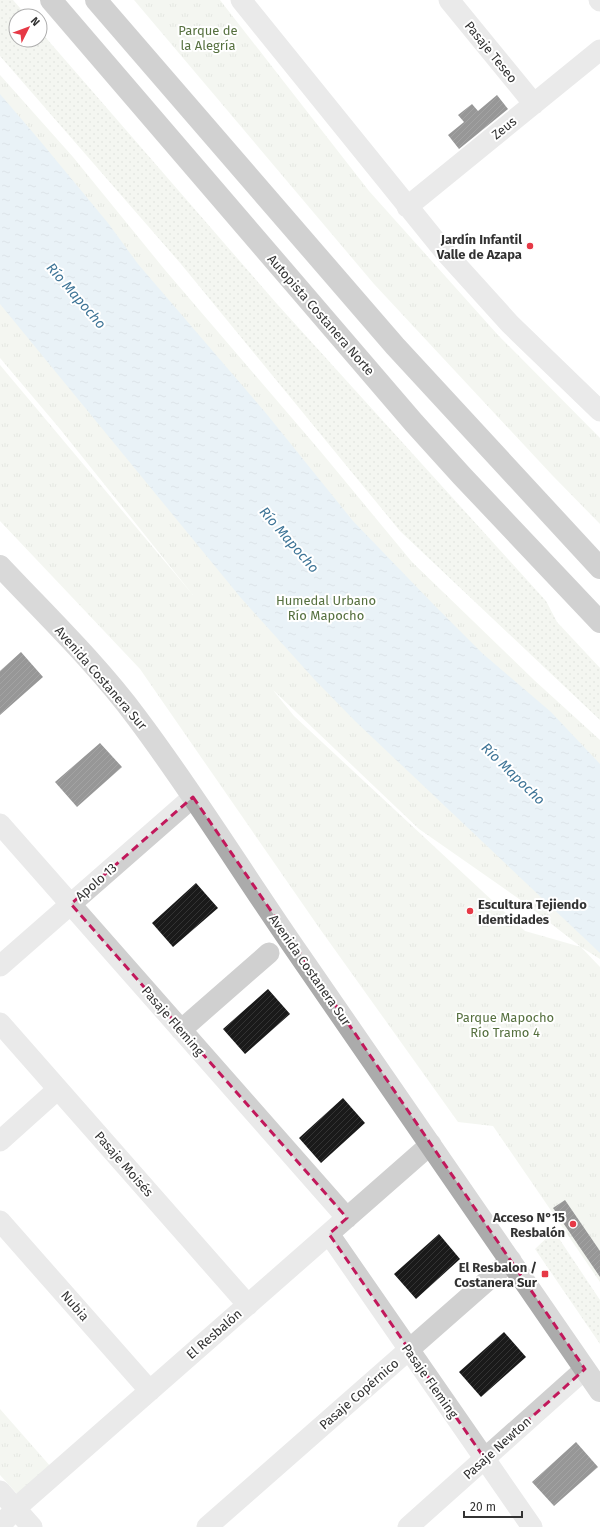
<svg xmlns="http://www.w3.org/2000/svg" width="600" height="1527" font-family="'Fira Sans',sans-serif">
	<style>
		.grass { fill: url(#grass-dots) }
		.park { fill: url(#park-tufts); fill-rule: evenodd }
		.water { fill: url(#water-ripples) }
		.building { fill: url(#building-hatch) }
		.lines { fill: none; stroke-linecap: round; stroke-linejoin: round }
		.minor { stroke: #d0d0d0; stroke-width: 21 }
		.major { stroke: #ababab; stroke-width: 22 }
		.highway { stroke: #9a9a9a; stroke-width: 22 }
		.marked { fill: none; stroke: #c2185b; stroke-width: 3; stroke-dasharray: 8 5; stroke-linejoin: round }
		.poi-dot { fill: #e63946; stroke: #fff; stroke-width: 1.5 }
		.labels { text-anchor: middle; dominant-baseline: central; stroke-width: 4; stroke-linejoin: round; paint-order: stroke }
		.park-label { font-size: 13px; fill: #56703f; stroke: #fff }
		.street-label { font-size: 13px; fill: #333; stroke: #fff }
		.poi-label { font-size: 13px; font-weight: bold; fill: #333; stroke: #fff; text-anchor: end }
		.water-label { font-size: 14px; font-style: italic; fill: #3f7597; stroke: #fff }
	</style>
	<defs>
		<pattern id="grass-dots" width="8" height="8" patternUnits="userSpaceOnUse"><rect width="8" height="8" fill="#e6ecdf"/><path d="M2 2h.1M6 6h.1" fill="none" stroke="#c6cbc0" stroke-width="1.8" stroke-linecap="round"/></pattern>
		<pattern id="park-tufts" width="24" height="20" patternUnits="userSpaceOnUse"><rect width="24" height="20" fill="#e6ecdf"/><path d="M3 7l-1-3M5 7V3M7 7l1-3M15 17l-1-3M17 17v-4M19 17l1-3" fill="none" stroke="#c6cbc0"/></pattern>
		<pattern id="water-ripples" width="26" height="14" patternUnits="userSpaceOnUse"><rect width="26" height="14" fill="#cfe2ee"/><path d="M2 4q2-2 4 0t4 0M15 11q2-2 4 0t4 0" fill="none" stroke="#b2c2cd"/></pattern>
		<pattern id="building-hatch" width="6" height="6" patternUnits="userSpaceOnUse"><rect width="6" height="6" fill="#1a1a1a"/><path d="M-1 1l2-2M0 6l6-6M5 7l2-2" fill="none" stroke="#333"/></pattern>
	</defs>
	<rect width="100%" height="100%" fill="#fff"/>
	<!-- grass -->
	<path class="grass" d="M 0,0 L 13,0 L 27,16 L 16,16 L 16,40 L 40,40 L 40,31 L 277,304 L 546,601 L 557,622 L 600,668 L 600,720 L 400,531 L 181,264 L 0,56 Z
		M 554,1231 L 600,1300 L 600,1344 L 535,1249 Z"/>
	<!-- park -->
	<path class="park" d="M 134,0 L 220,0 L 369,191 L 497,334 L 600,438 L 600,524 L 552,475 L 374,284 Z
		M 0,75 L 73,157 L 165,270 L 321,452 L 412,562 L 534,680 L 600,740 L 600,959 L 581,947 L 600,967 L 600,1282 L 493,1126 L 458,1122 L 320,929 L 140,669 L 0,521 L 0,365 L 193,595 L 60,429 L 0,358 ZM 273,690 L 419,829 L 522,901 L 581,947 L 525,931 L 294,716 Z
		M 0,1409 L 51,1467 L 19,1496 L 0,1475 Z"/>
	<!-- water -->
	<path class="water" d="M 0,94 L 41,142 L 108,223 L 138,264 L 265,412 L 353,521 L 435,606 L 482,653 L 551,712 L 600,764 L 600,953 L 355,721 L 314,679 L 241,598 L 0,304 Z"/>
	<!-- building -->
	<path class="building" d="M 497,95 L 508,109 L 459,149 L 448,135 L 464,122 L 458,115 L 472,104 L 478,111 Z
		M 21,652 L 43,677 L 0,715 L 0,671 Z
		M 100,743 L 122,767 L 77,807 L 55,782 Z
		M 196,883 L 218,908 L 173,947 L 152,923 Z
		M 268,989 L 290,1014 L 245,1054 L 223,1029 Z
		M 343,1098 L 365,1123 L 321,1163 L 299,1138 Z
		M 565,1200 L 600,1251 L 600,1277 L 553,1208 Z
		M 439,1234 L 460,1259 L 416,1299 L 394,1274 Z
		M 504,1332 L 526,1357 L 481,1397 L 459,1372 Z
		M 576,1442 L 598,1467 L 554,1506 L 532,1482 Z"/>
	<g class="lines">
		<!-- minor -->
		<path class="minor" d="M 241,0 L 444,251 L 510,324 L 600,411
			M 449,0 L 534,104
			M 599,0 L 600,1
			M 407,207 L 600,50
			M 0,824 L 347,1218
			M 0,966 L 193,797
			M 0,1023 L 248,1305
			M 181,1030 L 269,953
			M 0,1141 L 58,1089
			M 0,1221 L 150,1391
			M 329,1234 L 532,1527
			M 0,1491 L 32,1527
			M 0,1526 L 16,1508 L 431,1144
			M 207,1527 L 511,1260
			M 408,1527 L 585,1369"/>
		<!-- major -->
		<path class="major" d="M 0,566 C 47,616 97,664 137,718 C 195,795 245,877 300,956 C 400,1100 500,1245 600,1391"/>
		<!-- highway -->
		<path class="highway" d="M 51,0 L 414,423 L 462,476 L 600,622
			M 96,0 L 395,346 L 600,568"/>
	</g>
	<!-- marked area -->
	<path d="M0 0H600V1527H0ZM 193,797 L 585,1369 L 485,1459 L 329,1234 L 347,1218 L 71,904 Z" fill="#fff" fill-opacity=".55" fill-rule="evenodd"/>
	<path class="marked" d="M 193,797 L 585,1369 L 485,1459 L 329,1234 L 347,1218 L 71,904 Z"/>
	<!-- markers -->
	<g class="poi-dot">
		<circle cx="530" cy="246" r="4"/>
		<circle cx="470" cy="911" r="4"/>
		<circle cx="573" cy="1224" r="4"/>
		<rect x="541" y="1270" width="8" height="8" rx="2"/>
	</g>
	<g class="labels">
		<!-- park labels -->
		<g class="park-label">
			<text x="208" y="30">Parque de<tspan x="208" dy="15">la Alegría</tspan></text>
			<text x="326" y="600">Humedal Urbano<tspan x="326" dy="15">Río Mapocho</tspan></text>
			<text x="505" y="1017">Parque Mapocho<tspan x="505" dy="15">Río Tramo 4</tspan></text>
		</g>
		<!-- street labels -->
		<g class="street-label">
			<text transform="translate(491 52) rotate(51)">Pasaje Teseo</text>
			<text transform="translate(504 128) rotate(-39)">Zeus</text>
			<text transform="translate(321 315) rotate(49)">Autopista Costanera Norte</text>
			<text transform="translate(101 678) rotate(49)">Avenida Costanera Sur</text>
			<text transform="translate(96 882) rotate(-41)">Apolo 13</text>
			<text transform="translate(310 970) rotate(55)">Avenida Costanera Sur</text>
			<text transform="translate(173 1021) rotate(49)">Pasaje Fleming</text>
			<text transform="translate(124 1164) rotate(49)">Pasaje Moisés</text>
			<text transform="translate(75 1306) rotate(49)">Nubia</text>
			<text transform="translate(214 1334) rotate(-41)">El Resbalón</text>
			<text transform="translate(430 1381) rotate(55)">Pasaje Fleming</text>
			<text transform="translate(359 1394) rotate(-41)">Pasaje Copérnico</text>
			<text transform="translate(497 1448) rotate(-42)">Pasaje Newton</text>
		</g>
		<!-- poi labels -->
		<g class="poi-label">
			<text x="522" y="239">Jardín Infantil<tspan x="522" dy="15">Valle de Azapa</tspan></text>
			<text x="478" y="904" text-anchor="start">Escultura Tejiendo<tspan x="478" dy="15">Identidades</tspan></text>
			<text x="565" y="1217">Acceso N°15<tspan x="565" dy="15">Resbalón</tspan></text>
			<text x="537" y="1267">El Resbalon /<tspan x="537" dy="15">Costanera Sur</tspan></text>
		</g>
		<!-- water labels -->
		<g class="water-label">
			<text transform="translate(76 296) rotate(49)">Río Mapocho</text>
			<text transform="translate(289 540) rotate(49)">Río Mapocho</text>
			<text transform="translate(513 774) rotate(44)">Río Mapocho</text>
		</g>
	</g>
	<!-- north arrow -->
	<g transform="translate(28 28) rotate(48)"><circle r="19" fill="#ffffff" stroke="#adadad"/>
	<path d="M0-3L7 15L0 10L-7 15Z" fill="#e63946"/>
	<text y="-6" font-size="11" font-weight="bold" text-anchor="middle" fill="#333333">N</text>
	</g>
	<!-- scale -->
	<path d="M464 1511v6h58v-6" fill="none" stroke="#333333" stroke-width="2"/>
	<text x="470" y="1511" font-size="12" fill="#333333" stroke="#ffffff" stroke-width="3" paint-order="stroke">20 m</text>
</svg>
